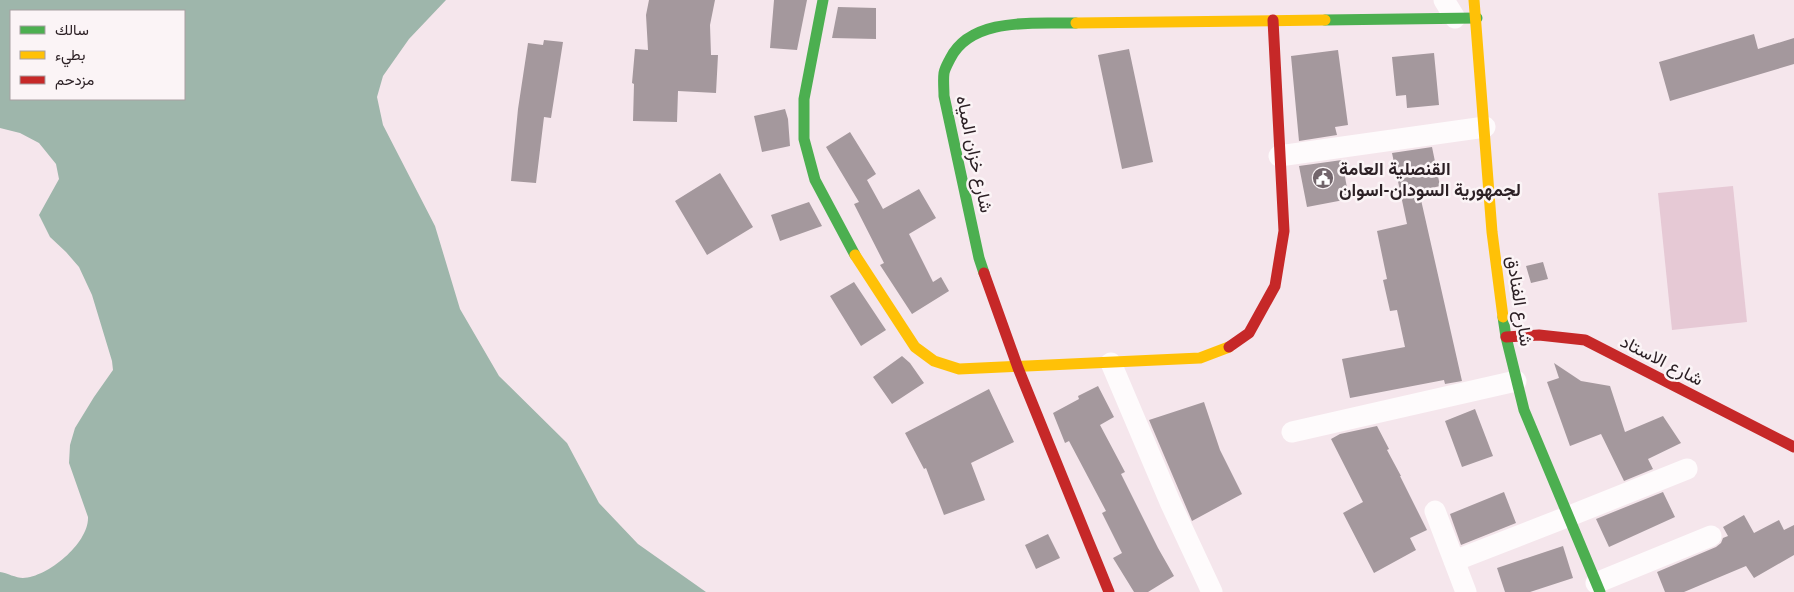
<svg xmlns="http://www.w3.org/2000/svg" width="1794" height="592" font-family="'PT Sans',Vazirmatn,sans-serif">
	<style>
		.green { fill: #e6c9d5 }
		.water { fill: #9eb6ab; fill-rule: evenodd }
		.building { fill: #a4989d }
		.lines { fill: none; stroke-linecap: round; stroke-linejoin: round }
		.street { stroke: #fefbfc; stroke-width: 21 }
		.fast { stroke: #4caf50; stroke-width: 11 }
		.slow { stroke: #ffc107; stroke-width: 11 }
		.jam { stroke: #c62828; stroke-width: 11 }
		.labels { text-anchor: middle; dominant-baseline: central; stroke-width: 5; stroke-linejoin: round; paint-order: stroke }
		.street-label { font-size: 18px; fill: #2c2025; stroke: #fbf4f6 }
		.poi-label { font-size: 18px; font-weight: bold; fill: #2c2025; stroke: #fbf4f6; text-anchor: start }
	</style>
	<rect width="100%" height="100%" fill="#f5e6ec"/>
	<!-- green -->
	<path class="green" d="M 1733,186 L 1747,322 L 1672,330 L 1658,193 Z"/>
	<!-- water -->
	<path class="water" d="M 0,0 L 446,0 L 409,39 L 383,76 L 377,97 L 383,125 L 435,226 L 460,309 L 499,376 L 567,443 L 599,503 L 638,544 L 706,592 L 0,592 L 0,572 C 7,573 16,578 23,578 C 48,577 89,543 88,517 L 69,463 L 70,445 L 75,428 L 94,397 L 113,370 L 112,361 L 92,295 L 79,267 L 66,252 L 50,237 L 39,215 L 59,179 L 56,164 L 39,143 L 20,133 L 0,128 ZM 11,11 L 184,11 L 184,99 L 11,99 Z"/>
	<!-- building -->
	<path class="building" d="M 649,0 L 715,0 L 710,25 L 711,55 L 718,55 L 716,93 L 678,91 L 677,122 L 633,121 L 634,84 L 632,83 L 635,49 L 648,50 L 646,15 Z
		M 774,0 L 807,0 L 797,50 L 770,48 Z
		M 838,7 L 876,8 L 876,39 L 832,38 Z
		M 1754,34 L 1758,49 L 1794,38 L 1794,64 L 1670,101 L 1659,62 Z
		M 544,40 L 563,42 L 551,118 L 544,117 L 536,183 L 511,181 L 518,109 L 528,43 L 543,45 Z
		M 1129,49 L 1153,162 L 1122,169 L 1098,55 Z
		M 1338,50 L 1348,125 L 1335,127 L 1337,135 L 1299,141 L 1291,56 Z
		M 1434,53 L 1439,105 L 1407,108 L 1406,95 L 1396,96 L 1392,57 Z
		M 785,109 L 788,119 L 790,146 L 762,152 L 754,116 Z
		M 850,132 L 876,174 L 867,180 L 883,209 L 919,189 L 936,218 L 909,234 L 933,282 L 941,277 L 949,291 L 912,314 L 880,265 L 884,263 L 854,204 L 859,202 L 826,147 Z
		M 1432,147 L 1440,186 L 1419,191 L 1462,381 L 1445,384 L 1444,380 L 1350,398 L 1342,359 L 1405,347 L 1397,310 L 1390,311 L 1383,280 L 1387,279 L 1377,231 L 1407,224 L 1392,153 Z
		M 1342,160 L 1349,199 L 1307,207 L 1299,166 Z
		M 720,173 L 753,227 L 707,255 L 675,201 Z
		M 809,202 L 822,226 L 780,241 L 771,215 Z
		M 1543,262 L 1548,279 L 1531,283 L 1526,266 Z
		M 854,282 L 886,330 L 861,346 L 830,296 Z
		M 902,356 L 910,363 L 924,383 L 892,404 L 873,377 Z
		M 1554,363 L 1581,381 L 1610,386 L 1625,432 L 1663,416 L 1681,443 L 1648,459 L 1653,469 L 1624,481 L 1601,434 L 1570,446 L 1547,382 L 1559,378 Z
		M 1098,386 L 1114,417 L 1100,425 L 1125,472 L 1121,474 L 1158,548 L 1174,576 L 1148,592 L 1134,592 L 1113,558 L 1122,553 L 1102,513 L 1106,511 L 1069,441 L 1065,443 L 1053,413 L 1079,399 L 1078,396 Z
		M 989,389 L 1014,442 L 971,463 L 985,500 L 944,515 L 926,468 L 924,469 L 905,433 Z
		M 1204,402 L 1220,450 L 1242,494 L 1192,521 L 1149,420 Z
		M 1475,409 L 1493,456 L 1462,467 L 1445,421 Z
		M 1377,426 L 1389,449 L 1387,450 L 1401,476 L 1400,476 L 1427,530 L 1410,538 L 1416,550 L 1374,573 L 1343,513 L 1363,502 L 1331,439 L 1340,434 Z
		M 1504,492 L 1516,523 L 1461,545 L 1450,514 Z
		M 1663,492 L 1675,517 L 1609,547 L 1596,519 Z
		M 1744,515 L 1754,533 L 1779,520 L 1784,530 L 1794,525 L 1794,555 L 1754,578 L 1746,566 L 1684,592 L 1665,592 L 1657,572 L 1716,547 L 1721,543 L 1723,538 L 1728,536 L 1723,527 Z
		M 1048,534 L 1060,558 L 1036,569 L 1025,545 Z
		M 1563,546 L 1573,578 L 1530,592 L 1505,592 L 1497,568 Z"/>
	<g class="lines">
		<!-- street -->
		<path class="street" d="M 1444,0 L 1455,18
			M 1279,156 L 1485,127
			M 1111,363 L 1170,502 L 1212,592
			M 1292,432 L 1516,381
			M 1435,511 L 1466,592
			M 1454,561 L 1567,517 L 1687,469
			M 1596,583 L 1711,536"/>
		<!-- fast -->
		<path class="fast" d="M 823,0 L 804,99 L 804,139 L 815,180 L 855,255
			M 1325,20 L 1477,18
			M 984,273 L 979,258 L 944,96 C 944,89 943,80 944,73 C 945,68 948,63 950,59 C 971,16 1036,24 1076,23
			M 1503,317 L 1506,337 L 1524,410 L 1600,592"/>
		<!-- slow -->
		<path class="slow" d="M 1474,0 L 1492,232 L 1503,317
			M 1076,23 L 1325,20
			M 855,255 L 915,347 L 934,361 L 959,369 L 1200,358 L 1229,347"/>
		<!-- jam -->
		<path class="jam" d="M 984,273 L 1018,368 L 1109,592
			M 1506,337 L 1539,335 L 1585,340 L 1794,447
			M 1229,347 L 1249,333 L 1275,286 L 1284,231 L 1273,20"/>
	</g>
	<!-- icons -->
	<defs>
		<g id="civic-disc" transform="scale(1.125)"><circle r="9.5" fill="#72656b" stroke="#fbf4f6"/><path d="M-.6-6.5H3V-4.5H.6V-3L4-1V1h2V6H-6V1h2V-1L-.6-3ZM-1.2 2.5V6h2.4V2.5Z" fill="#fff"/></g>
	</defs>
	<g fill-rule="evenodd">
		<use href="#civic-disc" x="1323" y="178"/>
	</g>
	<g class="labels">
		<!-- street labels -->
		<g class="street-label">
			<text transform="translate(975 154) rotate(78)">شارع خزان المياه</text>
			<text transform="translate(1520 301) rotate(81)">شارع الفنادق</text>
			<text transform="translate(1662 360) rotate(27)">شارع الاستاد</text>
		</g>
		<!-- poi labels -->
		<g class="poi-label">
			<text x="1339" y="168">القنصلية العامة<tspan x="1339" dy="21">لجمهورية السودان-اسوان</tspan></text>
		</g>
	</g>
	<!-- legend -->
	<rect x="10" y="10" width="175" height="90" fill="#fbf4f6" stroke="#a89fa2"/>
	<rect x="20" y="26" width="25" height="8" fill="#4caf50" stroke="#a89fa2"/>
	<text x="55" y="35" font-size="15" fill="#2c2025">سالك</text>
	<rect x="20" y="51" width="25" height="8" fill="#ffc107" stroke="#a89fa2"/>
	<text x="55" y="60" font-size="15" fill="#2c2025">بطيء</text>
	<rect x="20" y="76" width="25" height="8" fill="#c62828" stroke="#a89fa2"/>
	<text x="55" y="85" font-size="15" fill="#2c2025">مزدحم</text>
</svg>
